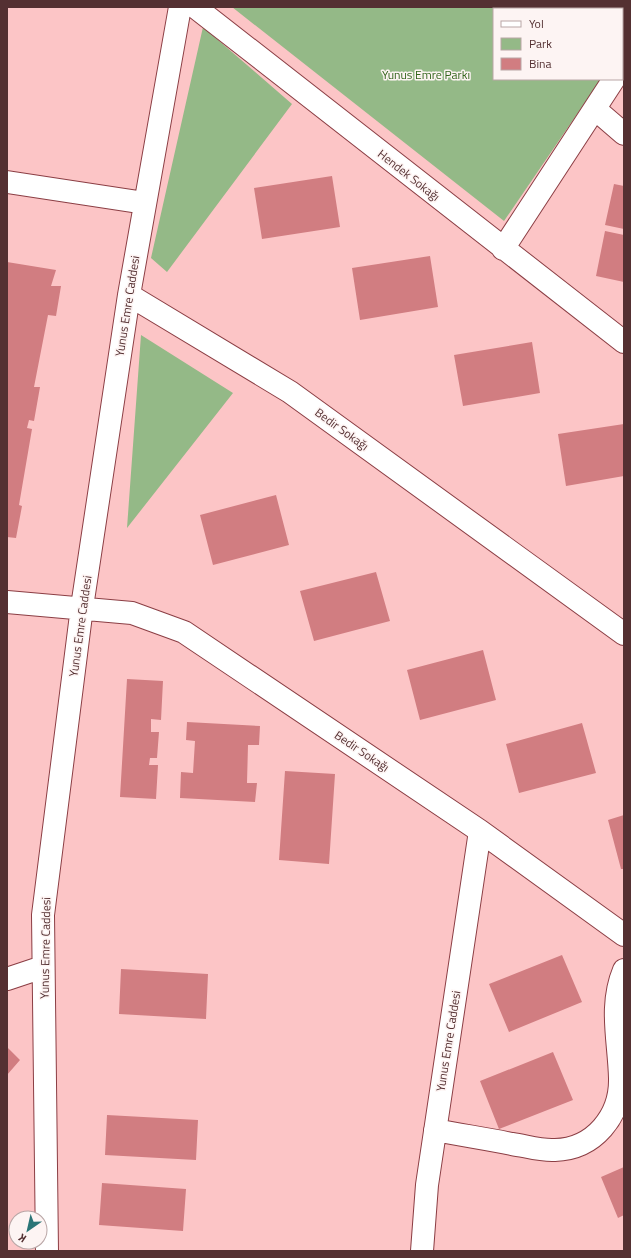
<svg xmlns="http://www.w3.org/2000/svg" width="631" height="1258" font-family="'Titillium Web',sans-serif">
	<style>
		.green { fill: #94b987 }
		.building { fill: #d17d81 }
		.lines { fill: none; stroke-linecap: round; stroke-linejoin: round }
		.street-casing { stroke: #8b3e44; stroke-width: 24 }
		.street { stroke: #fff; stroke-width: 22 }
		.labels { text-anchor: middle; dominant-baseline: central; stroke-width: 3; stroke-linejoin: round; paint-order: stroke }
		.park-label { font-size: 12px; fill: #32651b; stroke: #fdf4f3 }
		.street-label { font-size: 12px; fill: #543032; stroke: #fdf4f3 }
	</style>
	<rect width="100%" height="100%" fill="#fcc5c6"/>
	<!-- green -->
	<path class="green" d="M 232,7 L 514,7 L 516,9 L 494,9 L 494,79 L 601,79 L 504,221 Z
		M 203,27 L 292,104 L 167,272 L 151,258 Z
		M 141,335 L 233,393 L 127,528 Z"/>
	<!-- building -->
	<path class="building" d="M 332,176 L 340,227 L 262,239 L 254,188 Z
		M 614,184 L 624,186 L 624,229 L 605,225 Z
		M 605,231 L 624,235 L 624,282 L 596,276 Z
		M 430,256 L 438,307 L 360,320 L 352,268 Z
		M 7,262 L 56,270 L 51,286 L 61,286 L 56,316 L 48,315 L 34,387 L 40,387 L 34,421 L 29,420 L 27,428 L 32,429 L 19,505 L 22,506 L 16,538 L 7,537 Z
		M 532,342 L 540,393 L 463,406 L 454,355 Z
		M 624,424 L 624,476 L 566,486 L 558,434 Z
		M 276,495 L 289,545 L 213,565 L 200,515 Z
		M 376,572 L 390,621 L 314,641 L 300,591 Z
		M 483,650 L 496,700 L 420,720 L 407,670 Z
		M 127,679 L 163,681 L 161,720 L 151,719 L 151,732 L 159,732 L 157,758 L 150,758 L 149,765 L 158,765 L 156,799 L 120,797 Z
		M 187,722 L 260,726 L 259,745 L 248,745 L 247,783 L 257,783 L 255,802 L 180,798 L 181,772 L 193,773 L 195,741 L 186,740 Z
		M 582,723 L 596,773 L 519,793 L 506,744 Z
		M 285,771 L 335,774 L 329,864 L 279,860 Z
		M 624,815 L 624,869 L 621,869 L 608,820 Z
		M 562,955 L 582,1002 L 509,1032 L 489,984 Z
		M 121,969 L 208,974 L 206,1019 L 119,1014 Z
		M 7,1047 L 20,1060 L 7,1075 Z
		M 553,1052 L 573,1100 L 499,1129 L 480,1081 Z
		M 107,1115 L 198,1120 L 196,1160 L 105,1155 Z
		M 624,1167 L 624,1215 L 618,1218 L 601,1177 Z
		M 102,1183 L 186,1189 L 183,1231 L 99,1225 Z"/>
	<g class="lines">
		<!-- street casing -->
		<g class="street-casing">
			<path id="street" d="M 195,7 L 624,342
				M 549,7 L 554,9
				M 622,32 L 624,32
				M 595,109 L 624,134
				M 7,182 L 145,203
				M 503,249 L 614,79
				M 129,295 L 290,392 L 624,634
				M 7,602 L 132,613 L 184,632 L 480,831 L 624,935
				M 7,979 L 43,967
				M 435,1130 C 461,1135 487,1139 512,1144 C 526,1146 541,1151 555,1150 C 594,1149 621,1116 620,1078 C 619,1040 609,1006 624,970
				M 47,1251 L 43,915 L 82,607 L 129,295 L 180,7
				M 422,1251 L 427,1185 L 480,831"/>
		</g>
		<!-- street -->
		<use href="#street" class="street"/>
	</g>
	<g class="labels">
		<!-- park labels -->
		<g class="park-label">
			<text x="426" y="74">Yunus Emre Parkı</text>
		</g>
		<!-- street labels -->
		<g class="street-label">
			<text transform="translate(409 175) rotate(38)">Hendek Sokağı</text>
			<text transform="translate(127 306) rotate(-81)">Yunus Emre Caddesi</text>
			<text transform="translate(342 429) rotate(36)">Bedir Sokağı</text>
			<text transform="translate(80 626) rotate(-82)">Yunus Emre Caddesi</text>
			<text transform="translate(362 751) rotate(34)">Bedir Sokağı</text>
			<text transform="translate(45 948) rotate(-89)">Yunus Emre Caddesi</text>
			<text transform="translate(448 1041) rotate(-81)">Yunus Emre Caddesi</text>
		</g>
	</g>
	<!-- border -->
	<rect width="631" height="1258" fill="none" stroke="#543032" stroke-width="16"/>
	<!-- legend -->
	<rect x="493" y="8" width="130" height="72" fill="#fdf4f3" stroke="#b9a6a6"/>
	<rect x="501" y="21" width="20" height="6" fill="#ffffff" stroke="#b9a6a6"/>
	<text x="529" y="28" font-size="12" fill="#543032">Yol</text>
	<rect x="501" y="38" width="20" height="12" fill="#94b987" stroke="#b9a6a6"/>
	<text x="529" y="48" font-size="12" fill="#543032">Park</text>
	<rect x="501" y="58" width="20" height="12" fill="#d17d81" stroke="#b9a6a6"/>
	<text x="529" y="68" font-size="12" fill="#543032">Bina</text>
	<!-- north arrow -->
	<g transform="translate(28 1230) rotate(214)"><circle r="19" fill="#fdf4f3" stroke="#b9a6a6"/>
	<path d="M0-3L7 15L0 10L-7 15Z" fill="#2b7577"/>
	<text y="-6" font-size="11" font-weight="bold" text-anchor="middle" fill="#543032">K</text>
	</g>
</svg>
